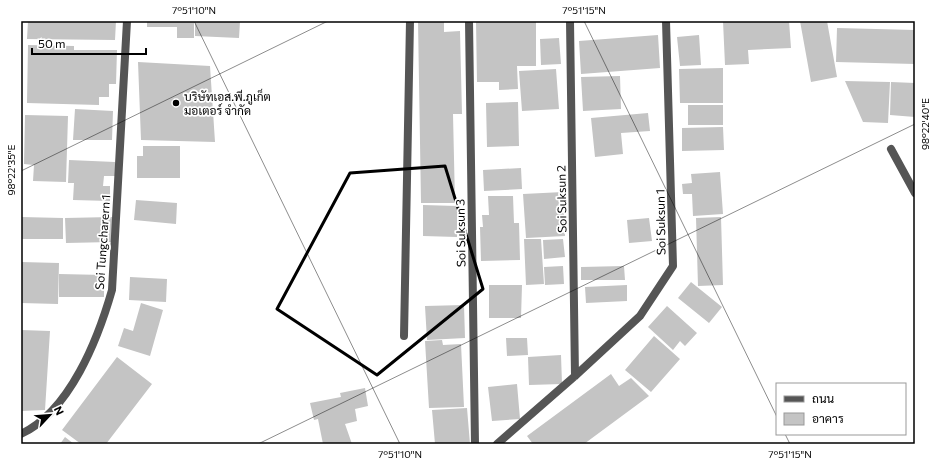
<svg xmlns="http://www.w3.org/2000/svg" width="936" height="465" font-family="Commissioner,Sarabun,sans-serif">
	<style>
		.building { fill: #c4c4c4 }
		.lines { fill: none; stroke-linecap: round; stroke-linejoin: round }
		.service { stroke: #555; stroke-width: 8 }
		.minor { stroke: #555; stroke-width: 8 }
		.marked { fill: none; stroke: #000; stroke-width: 3; stroke-linejoin: round }
		.ticks { fill: none; stroke: #000; stroke-width: 1; stroke-opacity: 0.45 }
		.poi-dot { fill: #000; stroke: #fff; stroke-width: 1.5 }
		.labels { text-anchor: middle; dominant-baseline: central; stroke-width: 3.5; stroke-linejoin: round; paint-order: stroke }
		.poi-label { font-size: 12px; fill: #000; stroke: #fff; text-anchor: start }
		.street-label { font-size: 12px; fill: #000; stroke: #fff }
		.neatline { fill: none; stroke: #000; stroke-width: 1.5 }
		.ticks-label { font-size: 10px; text-anchor: middle; fill: #000 }
	</style>
	<rect width="100%" height="100%" fill="#fff"/>
	<!-- building -->
	<path class="building" d="M 28,21 L 116,21 L 115,40 L 27,39 Z
		M 147,21 L 194,21 L 194,38 L 177,38 L 177,27 L 147,27 Z
		M 195,21 L 240,21 L 239,38 L 195,36 Z
		M 418,21 L 444,21 L 444,32 L 460,31 L 462,114 L 453,114 L 455,203 L 421,203 Z
		M 476,21 L 536,21 L 536,66 L 517,66 L 518,89 L 499,90 L 499,82 L 477,82 Z
		M 723,21 L 789,21 L 791,48 L 748,50 L 749,64 L 725,65 Z
		M 800,21 L 827,21 L 837,77 L 811,82 Z
		M 837,28 L 915,30 L 915,64 L 836,62 Z
		M 658,35 L 660,68 L 581,74 L 579,41 Z
		M 699,35 L 701,65 L 680,66 L 677,37 Z
		M 559,38 L 561,64 L 541,65 L 540,39 Z
		M 28,45 L 74,46 L 74,50 L 117,50 L 116,84 L 109,84 L 109,97 L 99,97 L 99,105 L 27,103 Z
		M 138,62 L 210,66 L 215,142 L 141,140 Z
		M 723,68 L 723,103 L 680,103 L 679,69 Z
		M 556,69 L 559,109 L 522,111 L 519,71 Z
		M 620,76 L 621,109 L 583,111 L 581,77 Z
		M 845,81 L 890,82 L 888,123 L 863,122 Z
		M 891,82 L 915,83 L 915,117 L 890,115 Z
		M 518,102 L 519,146 L 487,147 L 486,103 Z
		M 688,105 L 723,105 L 723,125 L 688,125 Z
		M 75,109 L 113,111 L 112,140 L 73,140 Z
		M 648,113 L 650,131 L 621,133 L 623,154 L 595,157 L 591,118 Z
		M 25,115 L 68,116 L 66,182 L 33,181 L 34,165 L 24,164 Z
		M 723,127 L 724,150 L 682,151 L 682,128 Z
		M 143,146 L 180,146 L 180,178 L 137,178 L 137,156 L 143,156 Z
		M 69,160 L 115,162 L 115,176 L 104,176 L 103,186 L 110,186 L 110,201 L 73,200 L 74,183 L 68,183 Z
		M 521,168 L 522,189 L 484,191 L 483,170 Z
		M 720,172 L 723,214 L 693,216 L 692,194 L 683,194 L 682,184 L 692,183 L 691,174 Z
		M 563,192 L 565,236 L 526,238 L 523,194 Z
		M 488,196 L 513,196 L 514,223 L 519,223 L 520,260 L 481,261 L 480,227 L 483,227 L 482,215 L 489,215 Z
		M 136,200 L 177,203 L 176,224 L 134,220 Z
		M 423,205 L 457,206 L 457,237 L 423,236 Z
		M 21,217 L 63,218 L 63,239 L 21,239 Z
		M 112,217 L 112,242 L 66,243 L 65,218 Z
		M 721,217 L 723,285 L 698,286 L 696,218 Z
		M 649,218 L 652,241 L 629,243 L 627,220 Z
		M 524,239 L 541,239 L 544,284 L 526,285 Z
		M 563,239 L 565,257 L 544,259 L 543,240 Z
		M 21,262 L 59,263 L 58,304 L 21,303 Z
		M 563,266 L 564,284 L 545,285 L 544,267 Z
		M 624,266 L 625,280 L 581,280 L 581,267 Z
		M 59,274 L 104,275 L 104,297 L 59,297 Z
		M 130,277 L 167,279 L 166,302 L 129,300 Z
		M 691,282 L 722,307 L 709,323 L 678,298 Z
		M 489,285 L 522,285 L 521,318 L 489,318 Z
		M 627,285 L 627,301 L 586,303 L 585,287 Z
		M 141,303 L 163,310 L 150,356 L 118,346 L 124,328 L 133,331 Z
		M 464,305 L 465,338 L 427,340 L 425,306 Z
		M 667,306 L 697,333 L 685,346 L 680,341 L 673,350 L 648,327 Z
		M 21,330 L 50,331 L 45,410 L 21,411 Z
		M 654,336 L 680,359 L 651,392 L 625,370 Z
		M 506,338 L 527,338 L 528,355 L 507,356 Z
		M 442,340 L 443,345 L 461,344 L 464,407 L 429,408 L 425,341 Z
		M 561,355 L 562,384 L 529,385 L 528,357 Z
		M 117,357 L 152,384 L 106,444 L 81,444 L 62,430 Z
		M 611,374 L 619,386 L 631,378 L 649,396 L 584,444 L 533,444 L 527,436 Z
		M 517,384 L 520,419 L 492,421 L 488,387 Z
		M 365,388 L 368,406 L 355,409 L 357,421 L 345,424 L 352,444 L 323,444 L 318,419 L 314,420 L 310,403 L 341,397 L 340,393 Z
		M 467,408 L 470,444 L 435,444 L 432,410 Z
		M 65,437 L 74,444 L 60,444 Z"/>
	<g class="lines">
		<!-- service -->
		<path class="service" d="M 891,149 L 915,193
			M 404,336 L 410,21"/>
		<!-- minor -->
		<path class="minor" d="M 469,21 L 475,444
			M 570,21 L 575,376
			M 21,434 C 70,411 98,339 112,290 L 127,21
			M 497,444 L 575,376 L 640,316 L 673,266 L 666,21"/>
	</g>
	<!-- marked area -->
	<path class="marked" d="M 445,166 L 483,289 L 377,375 L 277,309 L 350,173 Z"/>
	<!-- ticks -->
	<path class="ticks" d="M 194,21 L 400,444M 584,21 L 777,417M 21,171 L 328,21M 785,434 L 790,444M 258,444 L 915,124"/>
	<!-- markers -->
	<circle class="poi-dot" cx="176" cy="103" r="4"/>
	<g class="labels">
		<!-- poi labels -->
		<g class="poi-label">
			<text x="184" y="96">บริษัทเอส.พี.ภูเก็ต<tspan x="184" dy="14">มอเตอร์ จำกัด</tspan></text>
		</g>
		<!-- street labels -->
		<g class="street-label">
			<text transform="translate(561 199) rotate(-91)">Soi Suksun 2</text>
			<text transform="translate(660 222) rotate(-91)">Soi Suksun 1</text>
			<text transform="translate(460 233) rotate(-91)">Soi Suksun 3</text>
			<text transform="translate(102 242) rotate(-86)">Soi Tungcharern 1</text>
		</g>
	</g>
	<!-- border -->
	<rect width="936" height="465" fill="none" stroke="#ffffff" stroke-width="44"/>
	<!-- legend -->
	<rect x="776" y="383" width="130" height="52" fill="#ffffff" stroke="#999999"/>
	<rect x="784" y="396" width="20" height="6" fill="#555555" stroke="#999999"/>
	<text x="812" y="403" font-size="12" fill="#000000">ถนน</text>
	<rect x="784" y="413" width="20" height="12" fill="#c4c4c4" stroke="#999999"/>
	<text x="812" y="423" font-size="12" fill="#000000">อาคาร</text>
	<!-- north arrow -->
	<g transform="translate(50 415) rotate(64)" stroke="#ffffff" stroke-width="3" paint-order="stroke">
	<path d="M0-3L7 15L0 10L-7 15Z" fill="#000000"/>
	<text y="-6" font-size="11" font-weight="bold" text-anchor="middle" fill="#000000">N</text>
	</g>
	<!-- scale -->
	<path d="M32 48v6h114v-6" fill="none" stroke="#000000" stroke-width="2"/>
	<text x="38" y="48" font-size="12" fill="#000000" stroke="#ffffff" stroke-width="3" paint-order="stroke">50 m</text>
	<rect x="22" y="22" width="892" height="421" class="neatline"/>
	<g class="ticks-label">
		<text x="194" y="14">7°51'10"N</text>
		<text x="584" y="14">7°51'15"N</text>
		<text transform="translate(925 124) rotate(-90)" y="4">98°22'40"E</text>
		<text transform="translate(11 170) rotate(-90)" y="4">98°22'35"E</text>
		<text x="400" y="458">7°51'10"N</text>
		<text x="790" y="458">7°51'15"N</text>
	</g>
</svg>
